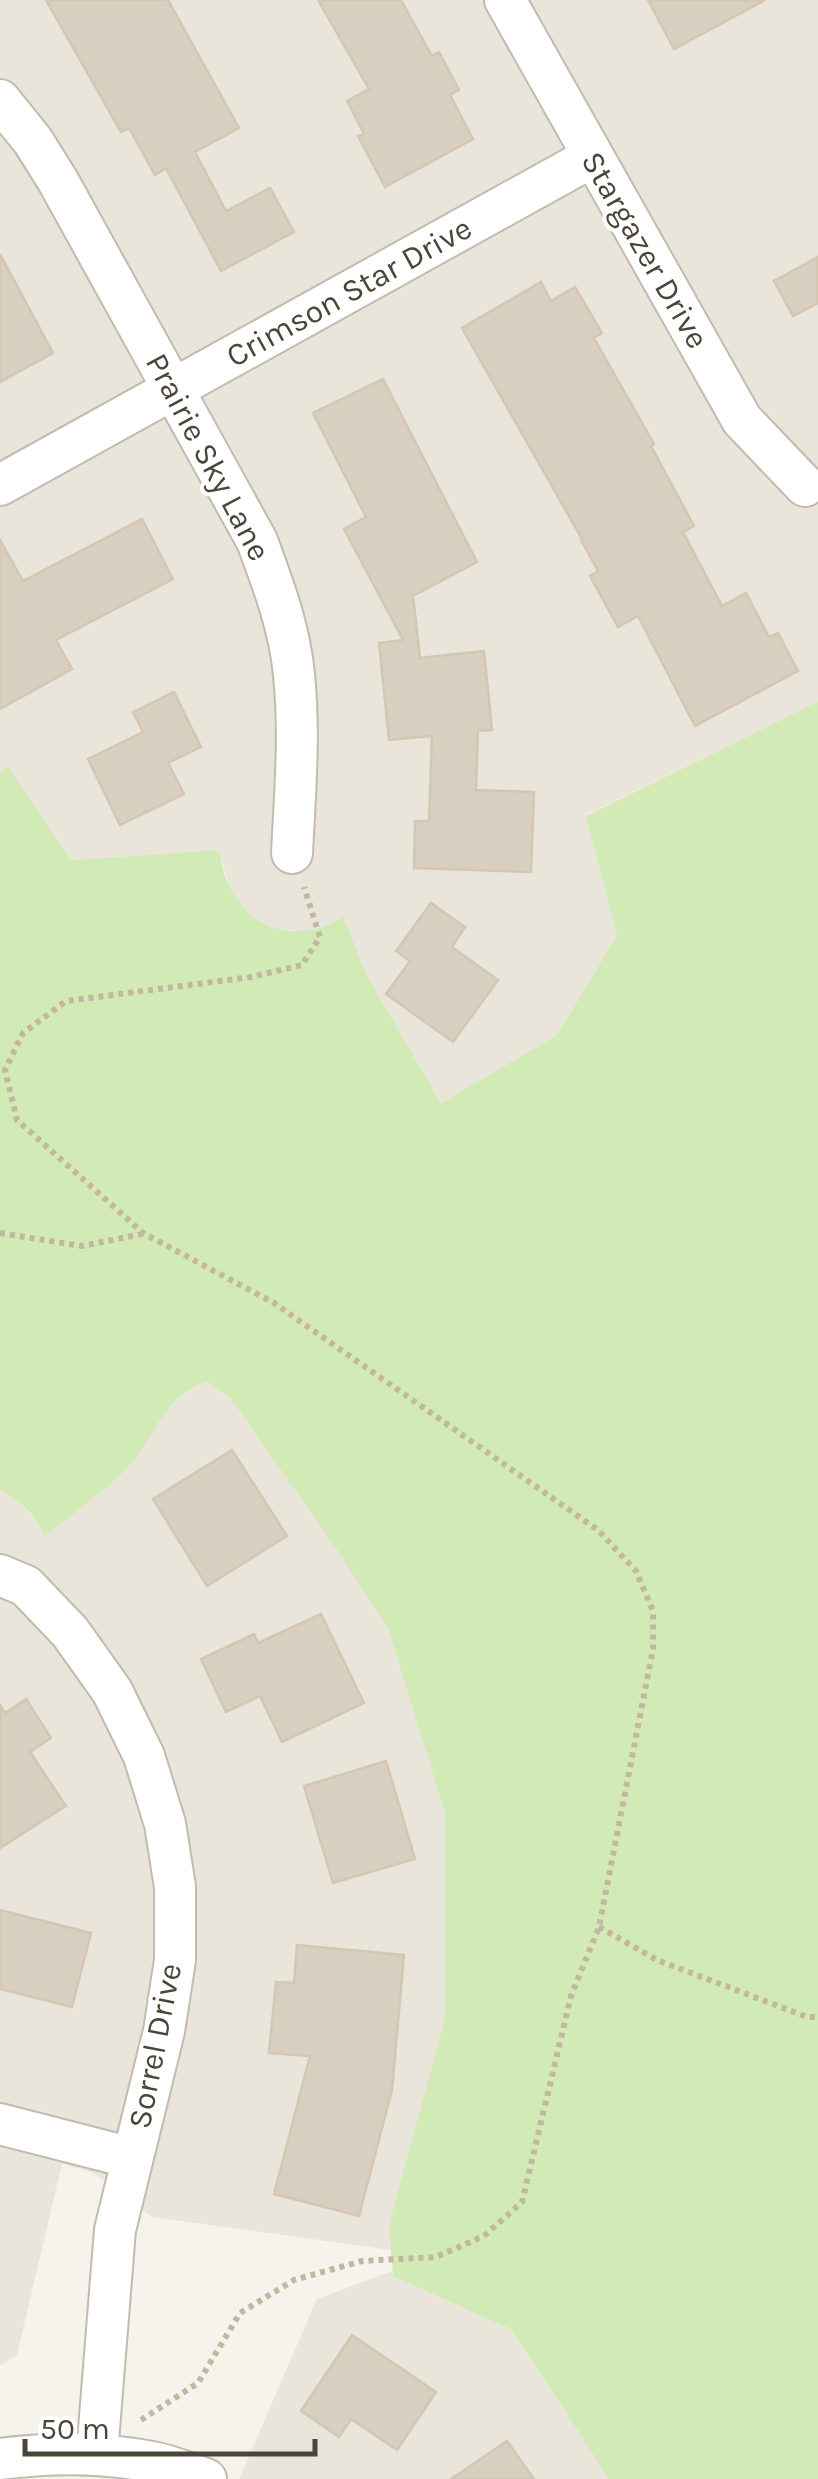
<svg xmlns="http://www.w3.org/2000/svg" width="818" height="2479" font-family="Karla,sans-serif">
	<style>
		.residential { fill: #eae5da }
		.green { fill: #d2eab5 }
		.building { fill: #d8cfc1; stroke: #d3c7b4; stroke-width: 2.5 }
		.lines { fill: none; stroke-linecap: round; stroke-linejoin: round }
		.minor-casing { stroke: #c2bbae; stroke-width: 44 }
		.path { stroke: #c4b79f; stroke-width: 6; stroke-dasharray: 5 5; stroke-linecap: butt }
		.minor { stroke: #fff; stroke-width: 40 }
		.labels { text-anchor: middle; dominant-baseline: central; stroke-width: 8; stroke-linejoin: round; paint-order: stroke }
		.street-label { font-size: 32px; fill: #4b4439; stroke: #fff }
	</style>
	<rect width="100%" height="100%" fill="#f6f3ec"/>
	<!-- residential -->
	<path class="residential" d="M 0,0 L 818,0 L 818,701 L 586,815 L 617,935 L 557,1035 L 441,1103 L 366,974 L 343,917 L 326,926 L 304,931 L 277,930 L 266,926 L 245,910 L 230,890 L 219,850 L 71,860 L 9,767 L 0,771 Z
		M 208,1382 L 231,1399 L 337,1550 L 388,1629 L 445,1813 L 445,2018 L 389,2224 L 391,2250 L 152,2217 L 94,2173 L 62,2164 L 17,2355 L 0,2366 L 0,1489 L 14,1497 L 39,1524 L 45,1535 L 127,1468 L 159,1418 L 191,1386 Z
		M 392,2271 L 393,2276 L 512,2330 L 609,2479 L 239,2479 L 317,2299 Z"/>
	<!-- green -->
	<path class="green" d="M 818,701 L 818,2479 L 609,2479 L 512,2330 L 393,2276 L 389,2224 L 445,2018 L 445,1813 L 388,1629 L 337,1550 L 231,1399 L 208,1382 C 163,1393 154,1442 124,1471 C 100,1494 71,1515 45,1536 C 36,1516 19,1500 0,1489 L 0,771 L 8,766 L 71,860 L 219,850 C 222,863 224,877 230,888 C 246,918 273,936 307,930 C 320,928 332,925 343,916 L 366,974 L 441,1103 L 557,1035 L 617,935 L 586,816 Z"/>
	<!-- building -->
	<path class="building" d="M 46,0 L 168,0 L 239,128 L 195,152 L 226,211 L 270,188 L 294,232 L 221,271 L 166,168 L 155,175 L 129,128 L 121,132 Z
		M 318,0 L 401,0 L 432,56 L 439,52 L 459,90 L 450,95 L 473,139 L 385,187 L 358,136 L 364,134 L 347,101 L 369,89 Z
		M 648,0 L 765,0 L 674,49 Z
		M 0,254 L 53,353 L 0,382 Z
		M 818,257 L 818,303 L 793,316 L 774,281 Z
		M 541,282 L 551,301 L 575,287 L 602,333 L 594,338 L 654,444 L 651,446 L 694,526 L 683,532 L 722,606 L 746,593 L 769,637 L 778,633 L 798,671 L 695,726 L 638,616 L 618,627 L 590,576 L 598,571 L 581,540 L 582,539 L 462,328 Z
		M 383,379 L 477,562 L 413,596 L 420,658 L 484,651 L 492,730 L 478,731 L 476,790 L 534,792 L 531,872 L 414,868 L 415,821 L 429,821 L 432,736 L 389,740 L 379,643 L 403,640 L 344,529 L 366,517 L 313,413 Z
		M 142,519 L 173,579 L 56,640 L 72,669 L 0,709 L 0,540 L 23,581 Z
		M 174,692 L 201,747 L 168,763 L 184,794 L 120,825 L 88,759 L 143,732 L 133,712 Z
		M 431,903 L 465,927 L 452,947 L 498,980 L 453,1042 L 386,994 L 410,961 L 396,951 Z
		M 232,1450 L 287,1536 L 207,1586 L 153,1499 Z
		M 321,1614 L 364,1703 L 282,1742 L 260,1696 L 226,1712 L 201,1659 L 254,1634 L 258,1643 Z
		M 26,1699 L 51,1738 L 30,1752 L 66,1806 L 0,1848 L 0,1705 L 5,1713 Z
		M 386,1761 L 415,1859 L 333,1883 L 304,1786 Z
		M 0,1910 L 91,1933 L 72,2007 L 0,1989 Z
		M 297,1945 L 404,1955 L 392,2090 L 359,2216 L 274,2194 L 310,2056 L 269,2053 L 276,1982 L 294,1983 Z
		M 352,2335 L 436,2392 L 397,2450 L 351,2419 L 339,2437 L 301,2411 Z
		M 507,2441 L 534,2479 L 451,2479 Z"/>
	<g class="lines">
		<!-- minor casing -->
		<g class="minor-casing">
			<path id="minor" d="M 505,0 L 742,420 L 805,486
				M 0,100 L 33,141 L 58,181 L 257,541 C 273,584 290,629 294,675 C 300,734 295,793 292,853
				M 0,485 L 592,157
				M 0,1575 L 26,1586 L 70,1632 L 112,1691 L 144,1756 L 165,1824 L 175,1887 L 175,1960 L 164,2031 L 115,2230 L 97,2454
				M 0,2124 L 132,2158
				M 0,2459 C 51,2452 101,2452 152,2462 C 171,2466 189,2473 206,2479"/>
		</g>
		<!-- path -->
		<path class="path" d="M 0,1233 L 82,1246 L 142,1234
			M 599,1927 L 657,1960 L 807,2017 L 818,2017
			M 141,2420 L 198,2383 L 240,2313 L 294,2280 L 362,2261 L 436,2257 L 484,2236 L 522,2202 L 571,1996 L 599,1927 L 653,1649 L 653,1611 L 636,1571 L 598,1530 L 274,1303 L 143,1233 L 17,1120 L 5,1070 L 23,1033 L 66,1001 L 251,977 L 302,965 L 320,937 L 304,887"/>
		<!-- minor -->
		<use href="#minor" class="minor"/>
	</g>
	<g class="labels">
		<!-- street labels -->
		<g class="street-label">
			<text transform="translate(645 250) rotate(60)">Stargazer Drive</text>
			<text transform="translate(349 292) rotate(-29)">Crimson Star Drive</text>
			<text transform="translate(208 457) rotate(62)">Prairie Sky Lane</text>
			<text transform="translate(155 2046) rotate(-79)">Sorrel Drive</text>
		</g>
	</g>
	<!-- scale -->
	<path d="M25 2439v15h290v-15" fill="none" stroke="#4b4439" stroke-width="5"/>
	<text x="40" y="2439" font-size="30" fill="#4b4439" stroke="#ffffff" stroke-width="8" paint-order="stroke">50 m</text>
</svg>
